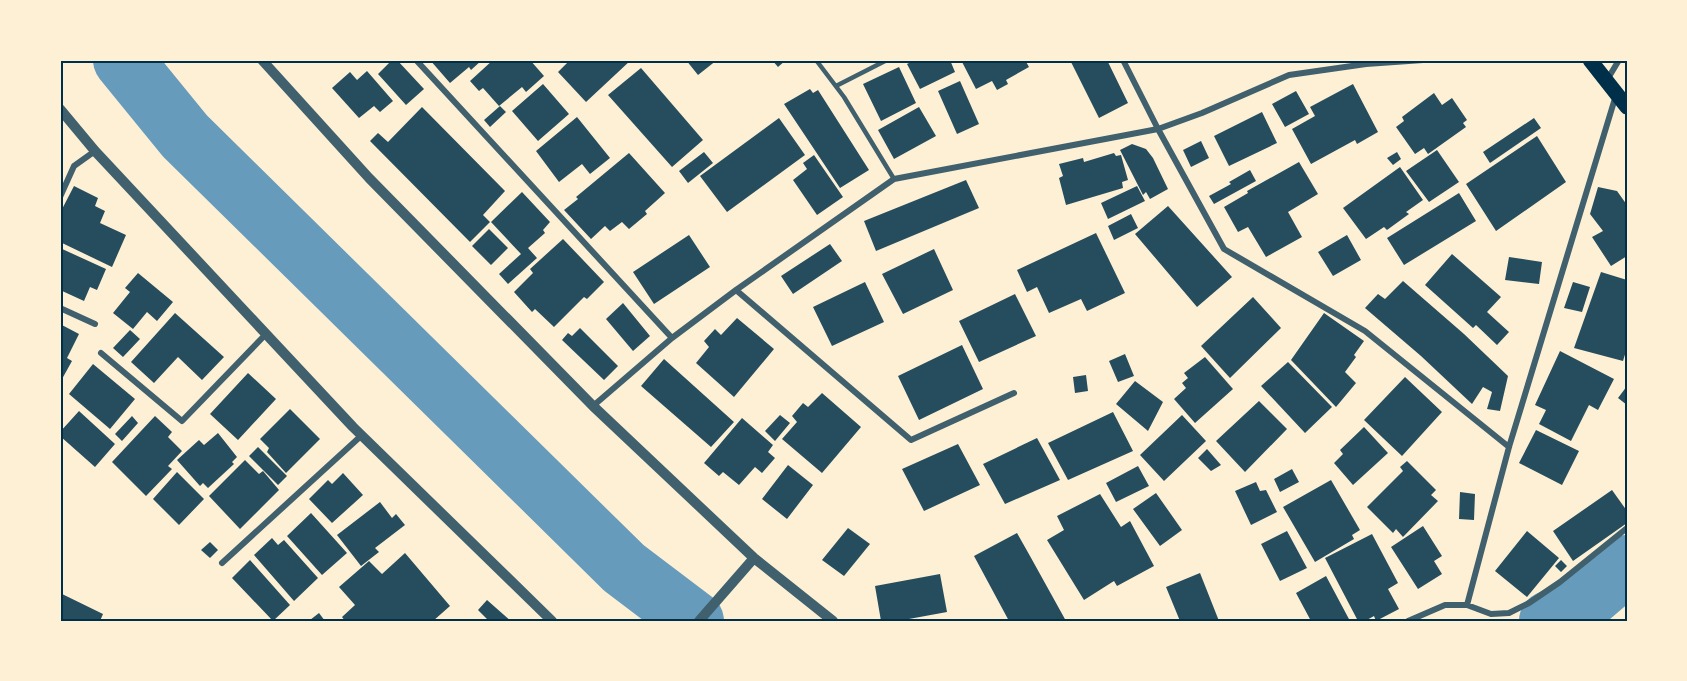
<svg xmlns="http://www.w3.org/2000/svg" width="1687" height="681" viewBox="0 0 1687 681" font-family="'Space Grotesk',sans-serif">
	<rect width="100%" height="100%" fill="#fdf0d5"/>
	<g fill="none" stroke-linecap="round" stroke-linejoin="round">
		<!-- river -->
		<path stroke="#669bbc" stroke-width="60" d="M123 60 185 136 624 568 694 621
			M1549 621 1578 607 1627 565"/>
	</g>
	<!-- building -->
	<path fill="#264d5e" d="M392 60H397L424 89 406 105 378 74Z
		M430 60H482L471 70 469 67 450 83Z
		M493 60H530L544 76 526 92 522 87 499 106 483 88 479 91 470 81Z
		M570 60H631L586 102 558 72Z
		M686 60H717L698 75Z
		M772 60H786L778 67Z
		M915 60H950L955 72 920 89 907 64Z
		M961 60H1025L1029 67 1006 80 1008 84 997 90 992 81 976 89Z
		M1070 60H1107L1128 103 1099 118Z
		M899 67 916 103 881 121 863 84Z
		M641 68 703 140 672 167 608 95Z
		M367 71 393 101 380 112 374 106 359 118 332 88 350 72 357 80Z
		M960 81 979 124 957 134 938 91Z
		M543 84 569 114 538 141 512 111Z
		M1353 84 1378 132 1357 144 1355 140 1311 164 1292 129 1315 116 1310 107Z
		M810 89 813 93 818 90 869 170 840 188 784 104Z
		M1296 91 1309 114 1285 127 1272 104Z
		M1434 93 1442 105 1452 98 1467 120 1463 123 1466 127 1428 154 1424 148 1415 154 1396 127 1404 121 1402 117Z
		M500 106 506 112 490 127 484 120Z
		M422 107 505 191 483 215 490 222 470 242 370 141 378 133 388 142Z
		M919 107 936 136 894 159 878 130Z
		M1262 112 1277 143 1229 166 1214 136Z
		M577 117 610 158 590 174 582 164 559 182 536 151Z
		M779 118 805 155 727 212 700 176Z
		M1534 118 1541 128 1490 163 1483 152Z
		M1537 136 1566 182 1496 231 1466 184Z
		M1201 141 1209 158 1191 167 1183 150Z
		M1132 144 1146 149 1153 158 1168 189 1150 199 1146 192 1143 195 1120 150Z
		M1437 150 1459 182 1429 202 1406 171Z
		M704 152 713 163 688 183 679 171Z
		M1397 152 1401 159 1393 165 1387 158Z
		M629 153 665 193 645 211 647 214 629 229 622 222 610 231 605 226 591 239 564 210 578 199 576 197Z
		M1114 153 1116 156 1121 155 1128 180 1122 182 1123 188 1066 205 1059 178 1063 176 1059 164 1083 158 1084 162Z
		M814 155 843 197 817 215 793 180 807 169 803 163Z
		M1299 162 1318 194 1288 212 1302 237 1266 257 1248 227 1238 232 1224 207 1248 193 1247 191Z
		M1400 167 1423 200 1406 212 1409 214 1387 230 1384 227 1366 239 1343 208Z
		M1250 170 1256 181 1214 204 1209 196 1231 184 1229 182Z
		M966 180 979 208 876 251 864 221Z
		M74 186 98 198 95 206 105 211 100 223 126 235 112 267 60 242V213Z
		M1137 186 1145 201 1108 219 1101 203Z
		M1598 187 1617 191 1627 205V256L1611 266 1592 237 1603 231 1590 214Z
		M522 192 550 222 543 230 545 233 528 248 537 258 508 284 499 274 521 254 491 222Z
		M1459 193 1476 221 1404 265 1387 238Z
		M1168 206 1232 277 1197 307 1135 234Z
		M1131 214 1138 228 1114 240 1108 226Z
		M489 229 508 248 491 265 472 246Z
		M1096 233 1125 293 1087 311 1081 299 1049 313 1037 287 1027 292 1017 270Z
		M689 235 710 267 654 304 633 272Z
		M1347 235 1361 260 1333 276 1318 252Z
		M563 239 604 282 587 299 584 297 554 327 535 309 532 312 514 292 533 273 530 269Z
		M830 244 842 261 793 294 781 276Z
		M60 248 106 269 97 290 90 287 84 301 60 290Z
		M934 249 953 290 903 314 882 274Z
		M1452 254 1501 297 1487 312 1509 332 1497 345 1476 325 1473 328 1425 285Z
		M1509 257 1542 262 1539 284 1505 280Z
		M1601 272 1627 280V348L1623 361 1574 348Z
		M138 273 173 302 157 321 147 312 133 329 113 313 130 292 125 288Z
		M1403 281 1464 334 1508 376 1500 411 1487 409 1492 392 1483 387 1472 404 1421 356 1365 308 1378 294 1385 299Z
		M865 282 884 322 832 346 813 307Z
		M1573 282 1590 287 1582 312 1564 308Z
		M1015 294 1036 336 979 362 959 321Z
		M1253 297 1281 328 1230 378 1201 346Z
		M623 303 650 336 633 351 606 319Z
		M175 313 224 357 202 380 178 357 154 383 131 362Z
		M1324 313 1364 341 1354 355 1356 357 1345 372 1356 383 1336 407 1291 360Z
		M737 318 774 349 734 397 696 363 709 347 704 341 715 329 721 335Z
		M60 324 79 334 67 358 72 361 62 379 60 378Z
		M580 328 618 366 604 380 562 340 568 333 572 336Z
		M130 330 140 339 123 357 113 348Z
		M962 345 983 389 919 420 898 376Z
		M1560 351 1614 379 1598 410 1589 405 1571 441 1539 424 1546 410 1535 405Z
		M1125 354 1134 376 1118 382 1109 361Z
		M1205 357 1233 389 1195 423 1174 399 1186 388 1182 383 1188 378 1184 373Z
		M664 359 734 422 711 447 641 386Z
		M1288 362 1332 407 1305 433 1261 386Z
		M93 364 135 399 110 429 69 394Z
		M248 373 276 399 238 440 210 414Z
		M1086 375 1088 391 1075 393 1073 377Z
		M1405 377 1442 412 1402 456 1364 420Z
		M1135 381 1163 402 1148 431 1116 404Z
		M1627 386V405L1618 398Z
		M822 393 861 427 822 473 782 439 797 422 792 416 803 403 808 407Z
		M1259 401 1287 429 1245 472 1216 441Z
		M290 409 320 439 286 473 267 452 269 448 260 439Z
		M79 411 115 444 95 467 60 436V432Z
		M1113 412 1133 451 1068 480 1048 443Z
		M780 415 790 423 775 441 765 431Z
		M1182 415 1206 441 1164 481 1140 455Z
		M132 416 138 423 122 441 115 434Z
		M155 416 172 432 168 437 182 451 168 466 172 469 146 496 112 462Z
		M742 418 773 445 768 452 775 458 762 473 755 467 739 485 723 472 719 476 704 463Z
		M1364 427 1388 453 1353 485 1334 463 1343 454 1340 450Z
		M1536 430 1579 451 1562 485 1519 463Z
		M218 433 237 457 232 462 234 464 208 488 203 483 200 486 177 460 199 440 204 445Z
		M1037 438 1060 480 1005 504 983 464Z
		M958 444 980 485 924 511 902 469Z
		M258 447 287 476 278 485 249 456Z
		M1207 449 1221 465 1211 471 1198 458Z
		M245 460 259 474 263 471 279 490 240 529 209 496Z
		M1407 461 1436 490 1431 495 1438 501 1403 537 1396 529 1393 533 1367 507 1403 471 1400 467Z
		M788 465 813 485 787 519 762 499Z
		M1138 466 1149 486 1116 502 1106 483Z
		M1292 469 1299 482 1280 492 1274 479Z
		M177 472 204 499 179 525 153 499Z
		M343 473 363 495 332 523 309 499 328 480 332 484Z
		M1331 480 1360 530 1352 535 1354 539 1315 562 1283 507Z
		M1256 482 1260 491 1266 490 1277 512 1251 525 1235 491Z
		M1612 490 1627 511V523L1573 561 1553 531Z
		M1460 492 1475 494 1474 520 1459 519Z
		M1156 493 1182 530 1160 546 1133 509Z
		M1100 494 1121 527 1130 521 1154 566 1117 586 1114 581 1084 600 1047 540 1064 530 1057 516Z
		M380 502 392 518 396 514 405 525 375 548 379 552 361 566 337 535Z
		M311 513 347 553 322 575 287 536Z
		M1423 526 1442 556 1434 561 1442 574 1418 589 1391 547Z
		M848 528 870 544 844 576 822 560Z
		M1287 531 1307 568 1280 581 1261 544Z
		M1527 531 1559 558 1527 597 1495 571Z
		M1017 533 1030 556 1066 621H1009L974 556Z
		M1372 534 1398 583 1388 589 1399 609 1376 621 1374 616 1365 621H1358L1325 558Z
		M272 538 278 545 284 540 318 578 294 601 254 555Z
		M210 542 218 550 210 558 201 550Z
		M405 553 450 606 433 621H345L342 617 355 605 339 587 369 561 382 574Z
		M250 560 290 605 273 621 232 578Z
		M1561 560 1567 566 1561 572 1555 566Z
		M1200 573 1219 621H1180L1166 587Z
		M940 574 947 612 898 621H881L875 586Z
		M1326 576 1350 621H1311L1296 593Z
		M60 593 103 614 100 621H60Z
		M487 600 511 621H489L478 610Z
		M319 613 325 621H311L310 620Z"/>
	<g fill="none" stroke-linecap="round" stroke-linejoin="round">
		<!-- service -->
		<path stroke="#3f606c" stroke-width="4.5" d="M816 60 844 97 894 179
			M836 86 887 60"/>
		<!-- minor -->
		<path stroke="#3f606c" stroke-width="6" d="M416 60 672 338
			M1123 60 1158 129 1224 249 1365 331 1509 447
			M1607 80 1619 60
			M60 197 74 166 95 151
			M736 290 911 440 1014 393
			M60 308 95 324
			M101 353 182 421 266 334
			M593 406 672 338 736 290 894 179 1158 129 1202 113 1289 75 1366 64 1423 60
			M222 563 362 435
			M1467 605 1509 447 1616 95
			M1408 621 1445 605H1467L1491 614 1509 613 1529 603 1560 582 1627 528"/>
		<!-- tertiary -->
		<path stroke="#3f606c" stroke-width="10" d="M262 60 369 178 593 406 754 558 833 621
			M60 109 95 151 353 427 552 621
			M699 621 754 558"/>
		<!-- primary -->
		<path stroke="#003049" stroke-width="15" d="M1590 60 1627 107"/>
	</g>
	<!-- border -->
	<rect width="1687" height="681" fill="none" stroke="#fdf0d5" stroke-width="123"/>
	<rect x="62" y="62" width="1564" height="558" fill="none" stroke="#003049" stroke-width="2"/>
</svg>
